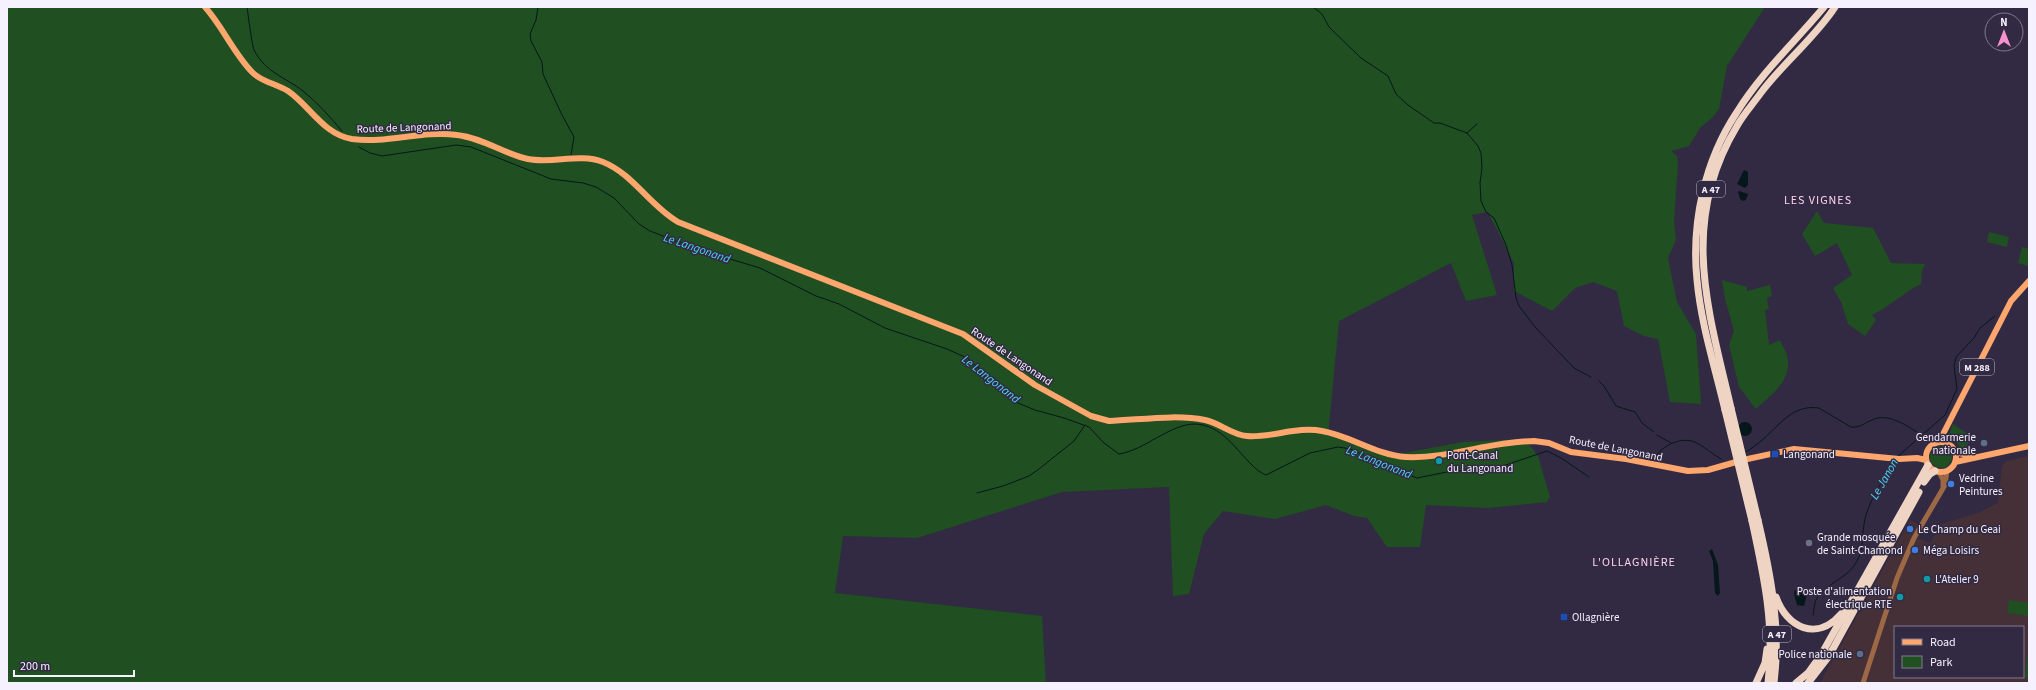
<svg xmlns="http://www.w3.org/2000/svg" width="2036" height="690" viewBox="0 0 2036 690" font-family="'Source Sans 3',sans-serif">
	<rect width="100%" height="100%" fill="#322a43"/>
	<!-- industrial -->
	<path fill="#443036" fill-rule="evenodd" d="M2029 456V683H1820L1910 520 1924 527 1918 538 1930 543 1941 524 1980 512 1998 503 2002 466 2007 461ZM1895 627H2023V677H1895Z"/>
	<!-- green -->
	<path fill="#204f21" d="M7 7H1765L1727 66 1719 109 1713 117 1700 128 1689 146 1671 151 1677 156 1678 164 1674 221 1676 240 1668 258 1677 302 1696 334 1701 404 1670 402 1658 339 1644 336 1624 326 1617 291 1593 282 1575 288 1552 311 1514 291V263L1488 212 1472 215 1497 295 1466 301 1451 263 1339 321 1328 436H1338L1393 455 1463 442 1525 439 1538 456 1550 497 1547 502 1488 508 1426 505 1420 547H1387L1367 518 1354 516 1326 505 1275 519 1223 511 1204 534 1189 594 1173 596 1169 487 1062 492 917 538 843 536 835 593 1042 616 1046 683H7Z
		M1817 211 1824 223 1873 228 1891 263 1925 264 1922 271 1921 284C1902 293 1891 306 1872 315L1876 320 1865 336 1848 324 1841 302 1833 288 1852 275 1837 243 1815 256 1802 234Z
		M1989 232 2009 237 2007 247 1987 242Z
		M2022 247 2029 249 2028 266 2018 263Z
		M1722 280 1747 287V291L1770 285 1772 296 1767 298 1769 309 1765 310 1769 345 1780 340C1783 347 1788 354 1788 361 1790 382 1770 396 1756 409L1739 387 1729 345 1734 331 1725 299Z
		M1953 424 1972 437 1965 448 1961 449 1955 441 1948 437Z
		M1930 457a11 11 0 1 1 22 0a11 11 0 1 1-22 0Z
		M2009 600 2029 603V616L2007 613Z
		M2029 645V673L2028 677H2025Z"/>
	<!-- water -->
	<path fill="#06171b" d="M1744 170 1748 172V185L1745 188 1737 184Z
		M1739 191 1748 194 1746 200 1743 201 1740 199 1738 192Z
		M1738 429a7 7 0 1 1 14 0a7 7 0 1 1-14 0Z
		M1712 549 1718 565 1720 593 1718 596 1715 593 1713 561 1709 551Z
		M1795 590 1807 594 1804 606 1797 605 1794 593Z"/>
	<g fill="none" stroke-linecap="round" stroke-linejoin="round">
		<!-- stream -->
		<path stroke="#06171b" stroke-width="1" d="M247 7C248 14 252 45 254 50 266 73 285 77 303 91 318 103 330 117 342 131
			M538 7 536 20 530 34 531 41 542 62 543 74 562 115 574 137 571 155
			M1313 7 1322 14 1329 27 1361 58 1388 76 1396 94 1408 105 1434 123H1440L1467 133 1478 146 1481 153 1482 168 1480 183 1481 201 1486 212 1494 218 1506 245 1512 265 1516 298 1519 306 1535 327 1574 368 1591 377
			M1467 133 1477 124
			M359 147 370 153 382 156 456 145 471 147 551 179 583 183 596 187 614 198 639 224 650 231 697 249 760 268 816 296 839 304 885 328 947 349 967 358 992 379 1008 396 1018 403 1035 410 1064 418 1089 427 1104 443 1119 454C1145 450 1170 424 1195 424 1222 425 1236 450 1253 466 1257 470 1261 473 1266 475L1310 453 1338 447 1351 449 1386 466 1417 478 1447 472 1500 467 1547 451 1561 458 1589 477
			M1599 381 1604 386 1616 406 1635 412 1643 424 1654 432
			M1657 435 1671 443
			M1746 452C1751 449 1756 445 1761 441 1779 426 1792 404 1819 408L1851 427C1860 428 1864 423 1872 420 1888 412 1908 426 1921 435
			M1897 457 1945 415 1957 389 1954 366 1956 357 1974 338 1980 328 1995 316
			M1652 461C1660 447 1679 436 1695 442 1704 446 1712 454 1721 459
			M977 493 1003 486 1029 476 1039 469 1074 441 1085 425
			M1813 615C1814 610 1814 604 1816 600 1822 585 1847 579 1856 563 1865 548 1861 531 1866 515 1872 495 1884 480 1894 461"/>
		<!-- minor -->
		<path stroke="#9d6846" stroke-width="5" d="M1939 472 1943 480V488
			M1863 683 1897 578 1914 538 1945 485 1947 471"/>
		<!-- major -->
		<path stroke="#fda66d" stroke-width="6" d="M205 7C223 27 234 54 253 73 262 82 277 84 288 91 310 106 323 134 352 139 387 144 422 130 457 135 483 138 504 154 528 159 553 164 579 153 603 162 633 174 650 206 678 222L963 334 1035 385 1091 416 1109 421C1139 420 1176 414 1205 420 1220 423 1232 435 1247 436 1272 438 1297 426 1322 431 1351 436 1376 455 1406 457 1449 459 1491 441 1534 441L1549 443 1571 452 1626 459 1688 471 1708 470 1743 460 1794 449 1899 459 1917 458 1926 460
			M1939 442 2011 301 2029 281
			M1926 457a15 15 0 1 1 30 0a15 15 0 1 1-30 0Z
			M1955 452 1976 457
			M1955 462 2029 446"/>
		<!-- highway -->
		<path stroke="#efd4c4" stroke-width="7" d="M1731 408C1708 309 1679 222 1737 126 1743 115 1752 105 1760 94 1782 64 1814 39 1835 7
			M1725 410C1715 367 1701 324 1697 280 1691 222 1705 160 1737 112 1761 73 1795 42 1824 7
			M1924 482 1930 474 1935 471
			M1758 520C1771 575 1781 627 1774 683
			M1752 521C1764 576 1775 627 1768 683
			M1776 597C1787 628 1817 642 1841 614
			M1756 683 1765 663 1767 649
			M1796 683 1808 673 1821 655 1928 465
			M1808 683 1829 656 1919 492"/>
		<!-- highway-bridge -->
		<path stroke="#efd4c4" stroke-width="7" d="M1731 408 1758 520
			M1725 410 1752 521"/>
	</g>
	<!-- markers -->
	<g fill="#5c6f8a" stroke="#322a43" stroke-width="1.5">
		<circle cx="1984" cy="443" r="4"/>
		<circle cx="1860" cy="654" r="4"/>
	</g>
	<g fill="#1a4fb4" stroke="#322a43" stroke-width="1.5">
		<rect x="1771" y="450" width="8" height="8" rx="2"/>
		<rect x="1560" y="613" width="8" height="8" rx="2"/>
	</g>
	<g fill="#0f9aa8" stroke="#322a43" stroke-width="1.5">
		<circle cx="1439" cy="461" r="4"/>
		<circle cx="1927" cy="579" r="4"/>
		<circle cx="1900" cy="597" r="4"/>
	</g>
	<g fill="#3f7fe0" stroke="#322a43" stroke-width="1.5">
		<circle cx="1951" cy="484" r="4"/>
		<circle cx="1910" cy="529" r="4"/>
		<circle cx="1915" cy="550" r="4"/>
	</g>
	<circle fill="#6b7280" stroke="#322a43" stroke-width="1.5" cx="1809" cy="543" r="4"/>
	<g text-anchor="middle" stroke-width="3" stroke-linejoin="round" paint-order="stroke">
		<!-- shield labels -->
		<g fill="#322a43" stroke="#bab5c6" stroke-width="1">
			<rect x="1697" y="181" width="28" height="16" rx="3"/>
			<rect x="1960" y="359" width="34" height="16" rx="3"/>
			<rect x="1763" y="626" width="28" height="16" rx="3"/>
		</g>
		<g font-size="10" font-weight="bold" fill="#f5f1fe">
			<text x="1711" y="193">A 47</text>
			<text x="1977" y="371">M 288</text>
			<text x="1777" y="638">A 47</text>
		</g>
		<!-- street labels -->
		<g font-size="11" fill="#f5f1fe" stroke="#322a43">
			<text transform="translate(404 127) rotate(-2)" y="4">Route de Langonand</text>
			<text transform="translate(1012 356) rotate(34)" y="4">Route de Langonand</text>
			<text transform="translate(1616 448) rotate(11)" y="4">Route de Langonand</text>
		</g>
		<!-- poi labels -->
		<g font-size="11" fill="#f5f1fe" stroke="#322a43" text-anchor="start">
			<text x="1976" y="441" text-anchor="end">Gendarmerie<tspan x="1976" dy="13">nationale</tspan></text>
			<text x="1783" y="458">Langonand</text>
			<text x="1447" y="459">Pont-Canal<tspan x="1447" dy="13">du Langonand</tspan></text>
			<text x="1959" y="482">Vedrine<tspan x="1959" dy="13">Peintures</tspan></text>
			<text x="1918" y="533">Le Champ du Geai</text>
			<text x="1817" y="541">Grande mosquée<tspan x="1817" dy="13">de Saint-Chamond</tspan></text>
			<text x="1923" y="554">Méga Loisirs</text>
			<text x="1935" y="583">L'Atelier 9</text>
			<text x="1892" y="595" text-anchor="end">Poste d'alimentation<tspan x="1892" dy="13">électrique RTE</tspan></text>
			<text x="1572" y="621">Ollagnière</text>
			<text x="1852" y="658" text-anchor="end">Police nationale</text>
		</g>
		<!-- neighbourhood labels -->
		<g font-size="12" letter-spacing="1" fill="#fdd0ea" stroke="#322a43">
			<text x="1818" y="204">LES VIGNES</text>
			<text x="1634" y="566">L'OLLAGNIÈRE</text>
		</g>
		<!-- water labels -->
		<g font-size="12" font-style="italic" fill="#4cd6f8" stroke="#322a43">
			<text transform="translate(697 248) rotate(19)" y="4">Le Langonand</text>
			<text transform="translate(991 379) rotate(38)" y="4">Le Langonand</text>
			<text transform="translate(1379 462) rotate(22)" y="4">Le Langonand</text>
			<text transform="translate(1884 479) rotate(-60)" y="4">Le Janon</text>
		</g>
	</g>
	<!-- border -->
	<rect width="2036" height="690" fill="none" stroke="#f5f1fe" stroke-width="16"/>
	<!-- legend -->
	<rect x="1894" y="626" width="130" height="52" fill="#322a43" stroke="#807a8e"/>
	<rect x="1902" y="639" width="20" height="6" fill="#fda66d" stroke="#807a8e"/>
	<text x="1930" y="646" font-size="12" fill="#f5f1fe">Road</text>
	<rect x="1902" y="656" width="20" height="12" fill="#204f21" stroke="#807a8e"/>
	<text x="1930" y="666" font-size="12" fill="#f5f1fe">Park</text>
	<!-- north arrow -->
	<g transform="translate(2004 32)"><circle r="19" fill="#322a43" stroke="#807a8e"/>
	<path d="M0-3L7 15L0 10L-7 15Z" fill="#f690cf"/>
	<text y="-6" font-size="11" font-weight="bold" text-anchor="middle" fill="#f5f1fe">N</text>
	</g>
	<!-- scale -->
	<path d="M14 670v6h120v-6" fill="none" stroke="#f5f1fe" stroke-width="2"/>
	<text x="20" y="670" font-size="12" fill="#f5f1fe" stroke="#322a43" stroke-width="3" paint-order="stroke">200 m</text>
</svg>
